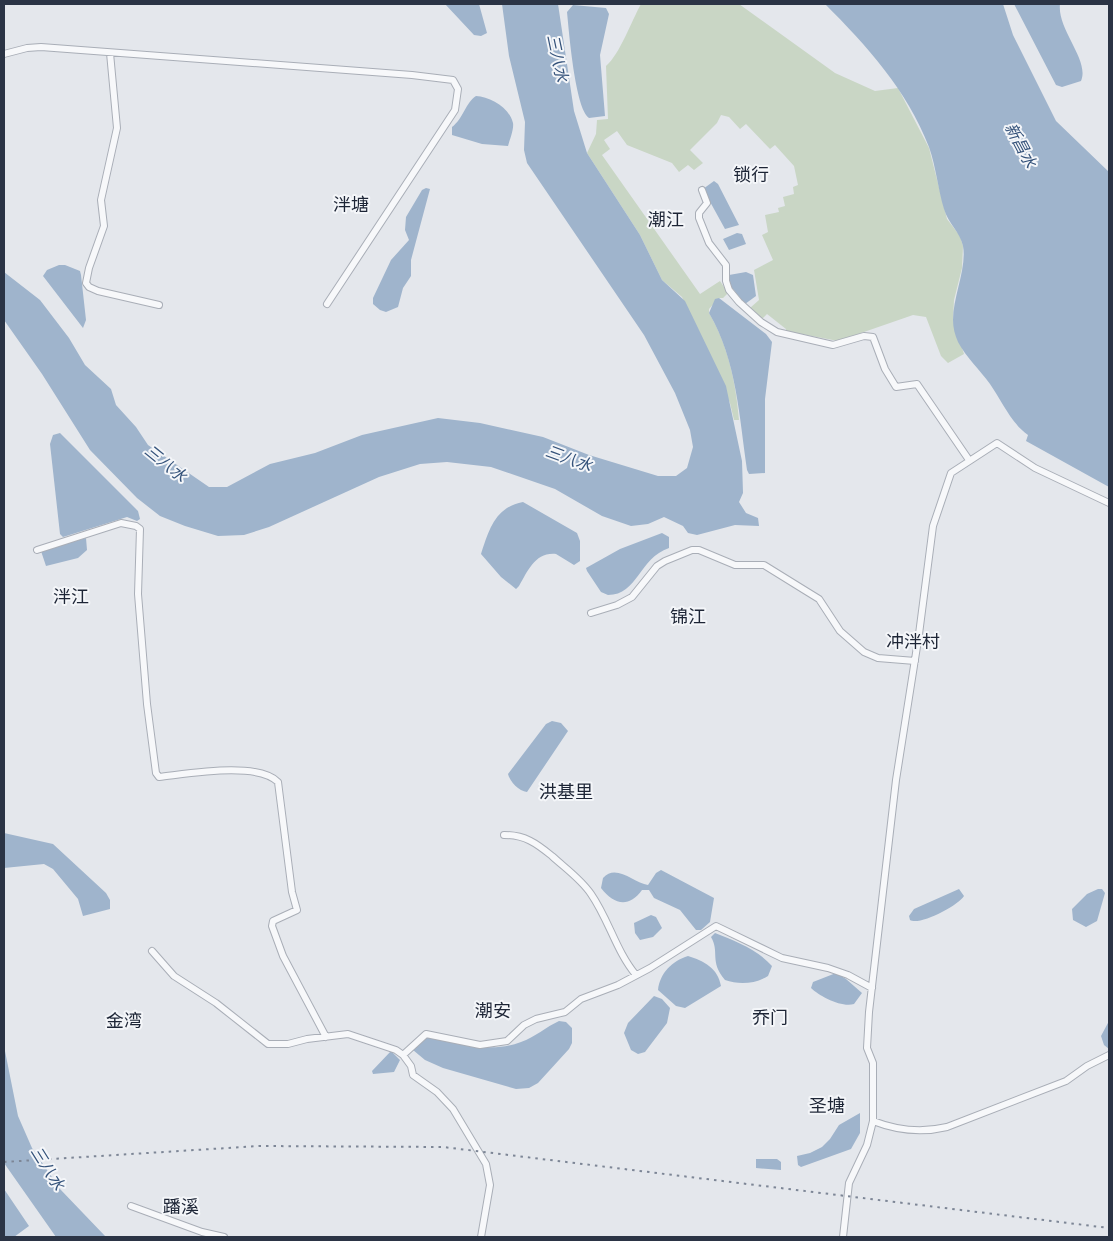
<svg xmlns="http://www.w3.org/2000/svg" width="1113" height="1241" viewBox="0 0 1113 1241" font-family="'DM Sans','Noto Sans SC',sans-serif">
	<rect width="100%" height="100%" fill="#e4e7ec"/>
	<!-- green -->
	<path fill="#c9d6c5" d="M641 4H739L835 73 875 91 898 88 929 148 947 219 960 236 963 246 962 268 954 300 953 320 964 354 948 363 941 356 926 317 913 315 838 341 786 331V329L767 314 762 319 750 308 759 300 754 270 773 260 762 235 768 232 765 215 779 212 778 208 785 206 783 197 794 194 793 187 798 185 794 166 775 145 770 149 746 124 740 129 729 117 721 115 717 123 690 150 703 163 694 170 688 165 679 172 672 163 627 145 617 131 604 140 610 149 602 155 700 294 720 281 728 293 723 298H719L709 309V313C728 345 736 383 739 420H734L730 403 682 297 662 280 640 235 587 153 596 134 597 120 608 119 606 66C620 54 631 22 641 4Z"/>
	<!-- water -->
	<path fill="#9fb4cc" d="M445 4H479L487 33 481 36 474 35Z
		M502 4H558L574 111 587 153 640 235 662 280 685 301 726 386 742 461 743 493 739 502 746 513 758 518 759 526 735 525 697 535 688 533 683 526 664 517 648 524 631 526 602 516 555 489 491 467 447 462 420 464 379 477 269 527 244 535 218 536 185 526 160 516 137 498 90 450 42 374 4 320V272L40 300 69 338 85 365 111 389 116 405 136 427 148 445 209 487H227L270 464 315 453 362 435 438 418 480 423 543 437 589 455 658 476H676L687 468 693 447 690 430 675 393 644 335 527 163 524 150 525 122 509 56Z
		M825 4H1003L1013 35 1056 121 1109 172V487L1026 441 1028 435C1011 423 1002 401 990 384 980 370 966 357 958 342 955 335 953 328 953 320 953 296 967 268 963 246 960 232 948 223 944 209 938 189 936 167 929 147 907 90 867 46 825 4Z
		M1014 4H1060C1057 30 1090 60 1081 81L1062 87 1056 85Z
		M573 5 606 8 609 14 600 55 605 116 589 118C575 108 569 31 567 12Z
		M476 96C490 97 509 107 513 123 514 129 510 139 508 146L482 144 452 135V127C463 119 466 102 476 96Z
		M714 181 718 184 739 225 725 229 703 189Z
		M426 188 430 189 411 260V276L403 288 398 307 386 312 380 310 373 304V298L391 260 409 240 405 230 406 217 422 190Z
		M737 233 742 234 746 244 729 250 723 239Z
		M59 265H65L80 271 81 275 86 320 83 328 43 276 47 270Z
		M746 272 753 275 756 296 745 304 729 284V275Z
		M719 298 766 334 772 342 765 399V473L749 474 747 470C739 417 737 361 709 313L715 299Z
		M60 433 138 511 140 519 137 521 127 517 63 537 60 534 50 444 53 435Z
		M523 502 577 533 580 541V561L574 565 556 554C535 552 528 571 519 586L516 589 501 577 481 554C489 530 495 507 523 502Z
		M662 533 669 537V548C639 558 638 595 608 595L601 592 587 571 586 568 620 549Z
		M86 538 87 550 78 558 46 566 41 551Z
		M552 721 561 723 568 731 527 792C519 791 510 782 508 774L546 724Z
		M4 833 53 844 106 893 110 900V909L83 916 78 899 53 869 44 864 4 868Z
		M661 870 714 898 710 922 701 930H696L680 910 654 898 649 890H642C629 908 614 905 601 888L603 878C616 863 634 883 648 885L656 873Z
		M959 889 964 896C958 906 919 926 910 920L909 916 914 909Z
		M1098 889H1102L1105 893 1097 921 1086 927 1073 920 1072 909 1087 894Z
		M651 915 656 917 662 928 653 937 640 940 635 933 634 923Z
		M715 933C735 941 757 949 772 966L768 976C755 984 739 985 725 980 709 961 720 952 711 937Z
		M688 956C704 961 718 968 721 986L685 1008 676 1006 658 990C660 973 672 961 688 956Z
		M836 973 846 979 862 993 854 1004C842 1008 819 996 811 988L813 982Z
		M654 996 662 999 670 1008 667 1023 645 1052 638 1054 631 1050 624 1033 628 1023Z
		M559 1021 566 1022 572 1028V1043L569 1049 538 1083 529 1088 516 1089 443 1068 425 1060 413 1050 423 1040 429 1037C460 1043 490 1054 521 1042 535 1037 546 1027 559 1021Z
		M1109 1021V1049L1104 1045 1101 1036Z
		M4 1046 18 1116 32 1148 60 1189 106 1237H56L4 1163Z
		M391 1051 400 1060 394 1072 373 1074 372 1071Z
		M860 1113V1133L851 1149 801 1167 798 1165 797 1156 810 1153 822 1147 830 1139 839 1125Z
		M756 1159H777L781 1162V1170L756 1168Z
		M4 1189 29 1226 14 1237H4Z"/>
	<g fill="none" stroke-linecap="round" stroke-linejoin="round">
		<!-- street casing -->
		<g stroke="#a9aeb7" stroke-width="8">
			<path id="street" d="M110 53 117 128 101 200 104 226 89 268 86 283 89 287 98 291 159 305
				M4 54 27 48 41 47 412 75 453 80 458 89 455 110 327 304
				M702 190 707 203 699 213V218L709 243 726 265V281L729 290 739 302 761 322 777 332 833 345 864 336 873 337 885 369 896 387 917 384 969 460
				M37 550 121 523 136 526 140 529 138 594 147 704 156 773 159 777C187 774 257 761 278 782L292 892 297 910 273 921 272 926 283 956 326 1037
				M591 613 617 605 632 597 657 566 665 561 692 550H699L735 565H764L806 591 819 599 840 631 864 652 878 658 915 661
				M504 835C525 835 536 843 552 856 565 868 581 879 591 894 609 920 616 951 636 975
				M152 951 174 976 216 1003 268 1044H288L307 1039 348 1034 396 1050 403 1055 411 1066 413 1075 437 1092 453 1109 486 1164 490 1185 481 1237
				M403 1055 426 1034 480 1045 507 1041 524 1025 536 1019 565 1012 581 999 618 985 650 968 716 926 782 958 828 968 848 975 872 988
				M873 1121C896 1130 922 1133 947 1127L1066 1081 1087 1066 1109 1055
				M131 1206 202 1232 224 1237
				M843 1237 849 1183 867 1145 873 1121V1063L867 1048 869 1012 896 780 919 634 933 526 951 473 997 443 1035 468 1109 503"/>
		</g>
		<!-- street -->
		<use href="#street" stroke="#f7f8fa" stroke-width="6"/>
		<!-- rail -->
		<path stroke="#7d8696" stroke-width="2" stroke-dasharray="2.5 5" stroke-linecap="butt" d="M4 1162 259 1146 443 1147 1109 1228"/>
	</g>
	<g text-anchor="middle" stroke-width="4" stroke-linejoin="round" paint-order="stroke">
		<!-- water labels -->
		<g font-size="16" font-style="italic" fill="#34527a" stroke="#f4f6f9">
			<text transform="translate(558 58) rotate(78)" y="6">三八水</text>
			<text transform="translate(1021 145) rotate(62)" y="6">新昌水</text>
			<text transform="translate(569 458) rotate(20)" y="6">三八水</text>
			<text transform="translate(166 463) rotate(39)" y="6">三八水</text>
			<text transform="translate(48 1168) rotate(58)" y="6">三八水</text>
		</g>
		<!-- quarter labels -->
		<g font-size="18" fill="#1d2536" stroke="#f4f6f9">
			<text x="751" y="181">锁行</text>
			<text x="351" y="211">泮塘</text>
			<text x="666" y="226">潮江</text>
			<text x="71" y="603">泮江</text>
			<text x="688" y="623">锦江</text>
			<text x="913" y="648">冲泮村</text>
			<text x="566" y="798">洪基里</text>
			<text x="493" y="1017">潮安</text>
			<text x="770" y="1024">乔门</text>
			<text x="124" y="1027">金湾</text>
			<text x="827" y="1112">圣塘</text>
			<text x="181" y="1213">蹯溪</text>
		</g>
	</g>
	<!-- border -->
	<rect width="1113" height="1241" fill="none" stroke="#2b3445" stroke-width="10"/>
</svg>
